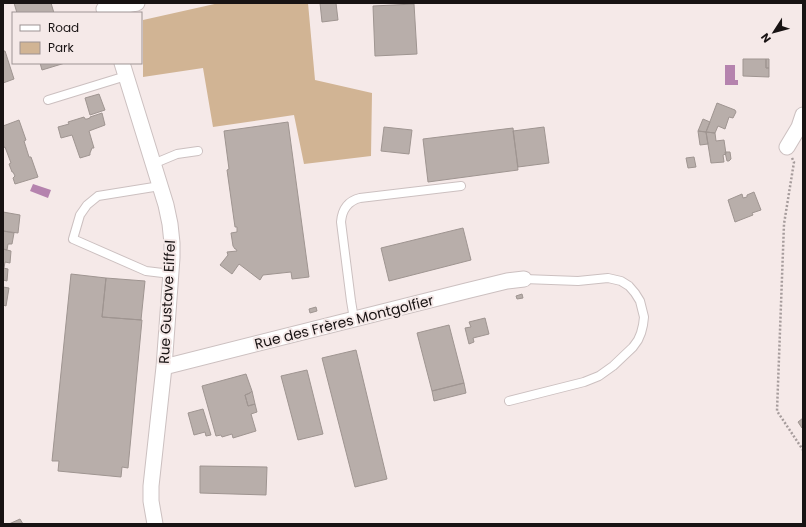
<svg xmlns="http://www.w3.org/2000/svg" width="806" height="527" viewBox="0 0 806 527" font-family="Poppins,sans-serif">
	<rect width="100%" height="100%" fill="#f5e9e8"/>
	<!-- green -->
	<path fill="#d1b494" d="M219 3H308L315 80 372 93 371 156 304 164 294 115 213 127 203 68 143 77V20Z"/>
	<!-- water -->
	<path fill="#b583ae" d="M725 65H735V80H738V85H725Z
		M33 184 51 190 48 198 30 191Z"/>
	<!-- building -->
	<path fill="#b8aeaa" stroke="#9f9591" d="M14 3H51L54 13H17Z
		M320 3H336L338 20 322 22Z
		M414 4 417 54 375 56 373 6Z
		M3 51H5L14 79 3 83Z
		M743 59H766V68H769V77L743 76Z
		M766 59H769V68H766Z
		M40 63H65L42 70Z
		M99 94 105 110 90 115 85 98Z
		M717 103 735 110 736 112 733 118 729 117 725 129 718 126 715 133 706 132Z
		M102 113 105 125 89 131 94 148H92L90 153V155L80 158 72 135 61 138 58 127 69 124 68 122 84 117 85 119H87L90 118V117Z
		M703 119 710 122 706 132 698 131Z
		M19 120 26 140 24 141 29 157H31L38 177 15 184 13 178 15 176 13 172H12L9 164 11 163 5 147 3 148V126Z
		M288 122 309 277 292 279 291 272 263 275 260 280 239 264 232 274 220 265 228 255 227 252 237 251 236 249H235L233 246 231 233 237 232V227H235L227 170 229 169 224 131Z
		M384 127 412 130 409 154 381 151Z
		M544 127 549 163 518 167 513 131Z
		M513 128 518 170 428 182 423 139Z
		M698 131 706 132 708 144 700 145Z
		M706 132 715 133 716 141 724 140 726 154 723 155 724 162 711 163Z
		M725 152H730L731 159 729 161H727Z
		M694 157 696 167 688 168 686 158Z
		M754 192 761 210 752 213 753 215 735 222 728 200 742 194 743 198 747 197V195Z
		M3 212 20 215 18 233 3 231Z
		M463 228 471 260 389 281 381 248Z
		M3 231 14 233 12 244H8L7 250 3 249Z
		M3 249 11 251 10 263 5 262 4 268H3Z
		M3 268 8 269 7 281 3 280Z
		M71 274 106 278 102 317 142 320 128 468 122 467 121 477 58 471 59 461H52Z
		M106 278 145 281 141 320 102 317Z
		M3 287 9 288 6 306 3 305Z
		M522 294 523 298 517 299 516 296Z
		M316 307 317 311 310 313 309 309Z
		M485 318 489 334 473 338 474 342 469 344 465 328 471 327 469 322Z
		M449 325 464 383 432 391 417 333Z
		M356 350 387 479 355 487 322 358Z
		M307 370 323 434 298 440 281 376Z
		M246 374 252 391 250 393 245 395 248 406 255 404 257 412 251 414 256 431 233 438 232 434 222 437 221 435 216 436 202 386Z
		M464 383 466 393 434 401 432 391Z
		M252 391 255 404 248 406 245 395 250 393Z
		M203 409 211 435 206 436 205 432 194 435 188 413Z
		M803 418V428H802L798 422Z
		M200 466 267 467 266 495 200 493Z
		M20 519 23 524H9Z"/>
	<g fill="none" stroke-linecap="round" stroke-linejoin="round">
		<!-- lane casing -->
		<g stroke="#ccc0c0" stroke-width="10">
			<path id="lane" d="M48 100 126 76
				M153 164 177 154 198 151
				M160 186 98 196 87 205 80 215 73 239 146 271 171 274
				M354 319 351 301 341 222C342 209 348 201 360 198L461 186
				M509 401 584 382 599 376 613 366 633 347 638 340 641 333 643 325 644 317 640 301 635 293 629 286 621 281 608 278 578 281 524 279"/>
		</g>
		<!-- street casing -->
		<g stroke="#ccc0c0" stroke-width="17">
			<path id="street" d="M104 9 137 3
				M122 63 166 205 170 224 172 243V258L164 367 151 486V501L155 524
				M787 147 799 127 803 115
				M164 367 466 291 507 281 524 279"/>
		</g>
		<!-- path -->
		<path stroke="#a69c9c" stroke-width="2.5" stroke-dasharray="2 2" stroke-linecap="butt" d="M792 158 794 162 784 224 777 411 803 450"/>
		<!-- lane -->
		<use href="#lane" stroke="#fff" stroke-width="8"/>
		<!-- street -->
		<use href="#street" stroke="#fff" stroke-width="15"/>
	</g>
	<g text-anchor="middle" stroke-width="4" stroke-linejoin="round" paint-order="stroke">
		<!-- street labels -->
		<g font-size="14" fill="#181313" stroke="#f5e9e8">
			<text transform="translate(167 302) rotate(-87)" y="5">Rue Gustave Eiffel</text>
			<text transform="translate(344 322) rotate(-14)" y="5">Rue des Frères Montgolfier</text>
		</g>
	</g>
	<!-- border -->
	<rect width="806" height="527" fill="none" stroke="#181313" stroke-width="8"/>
	<!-- legend -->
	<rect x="12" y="12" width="130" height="52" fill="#f5e9e8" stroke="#9d9393"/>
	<rect x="20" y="25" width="20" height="6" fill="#ffffff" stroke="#9d9393"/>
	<text x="48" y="32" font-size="12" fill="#181313">Road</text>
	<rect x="20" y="42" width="20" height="12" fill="#d1b494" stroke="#9d9393"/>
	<text x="48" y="52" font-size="12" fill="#181313">Park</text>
	<!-- north arrow -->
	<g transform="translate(774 32) rotate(234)" stroke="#f5e9e8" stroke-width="3" paint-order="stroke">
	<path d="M0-3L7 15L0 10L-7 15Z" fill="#181313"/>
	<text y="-6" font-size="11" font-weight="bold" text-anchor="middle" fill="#181313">N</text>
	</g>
</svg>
